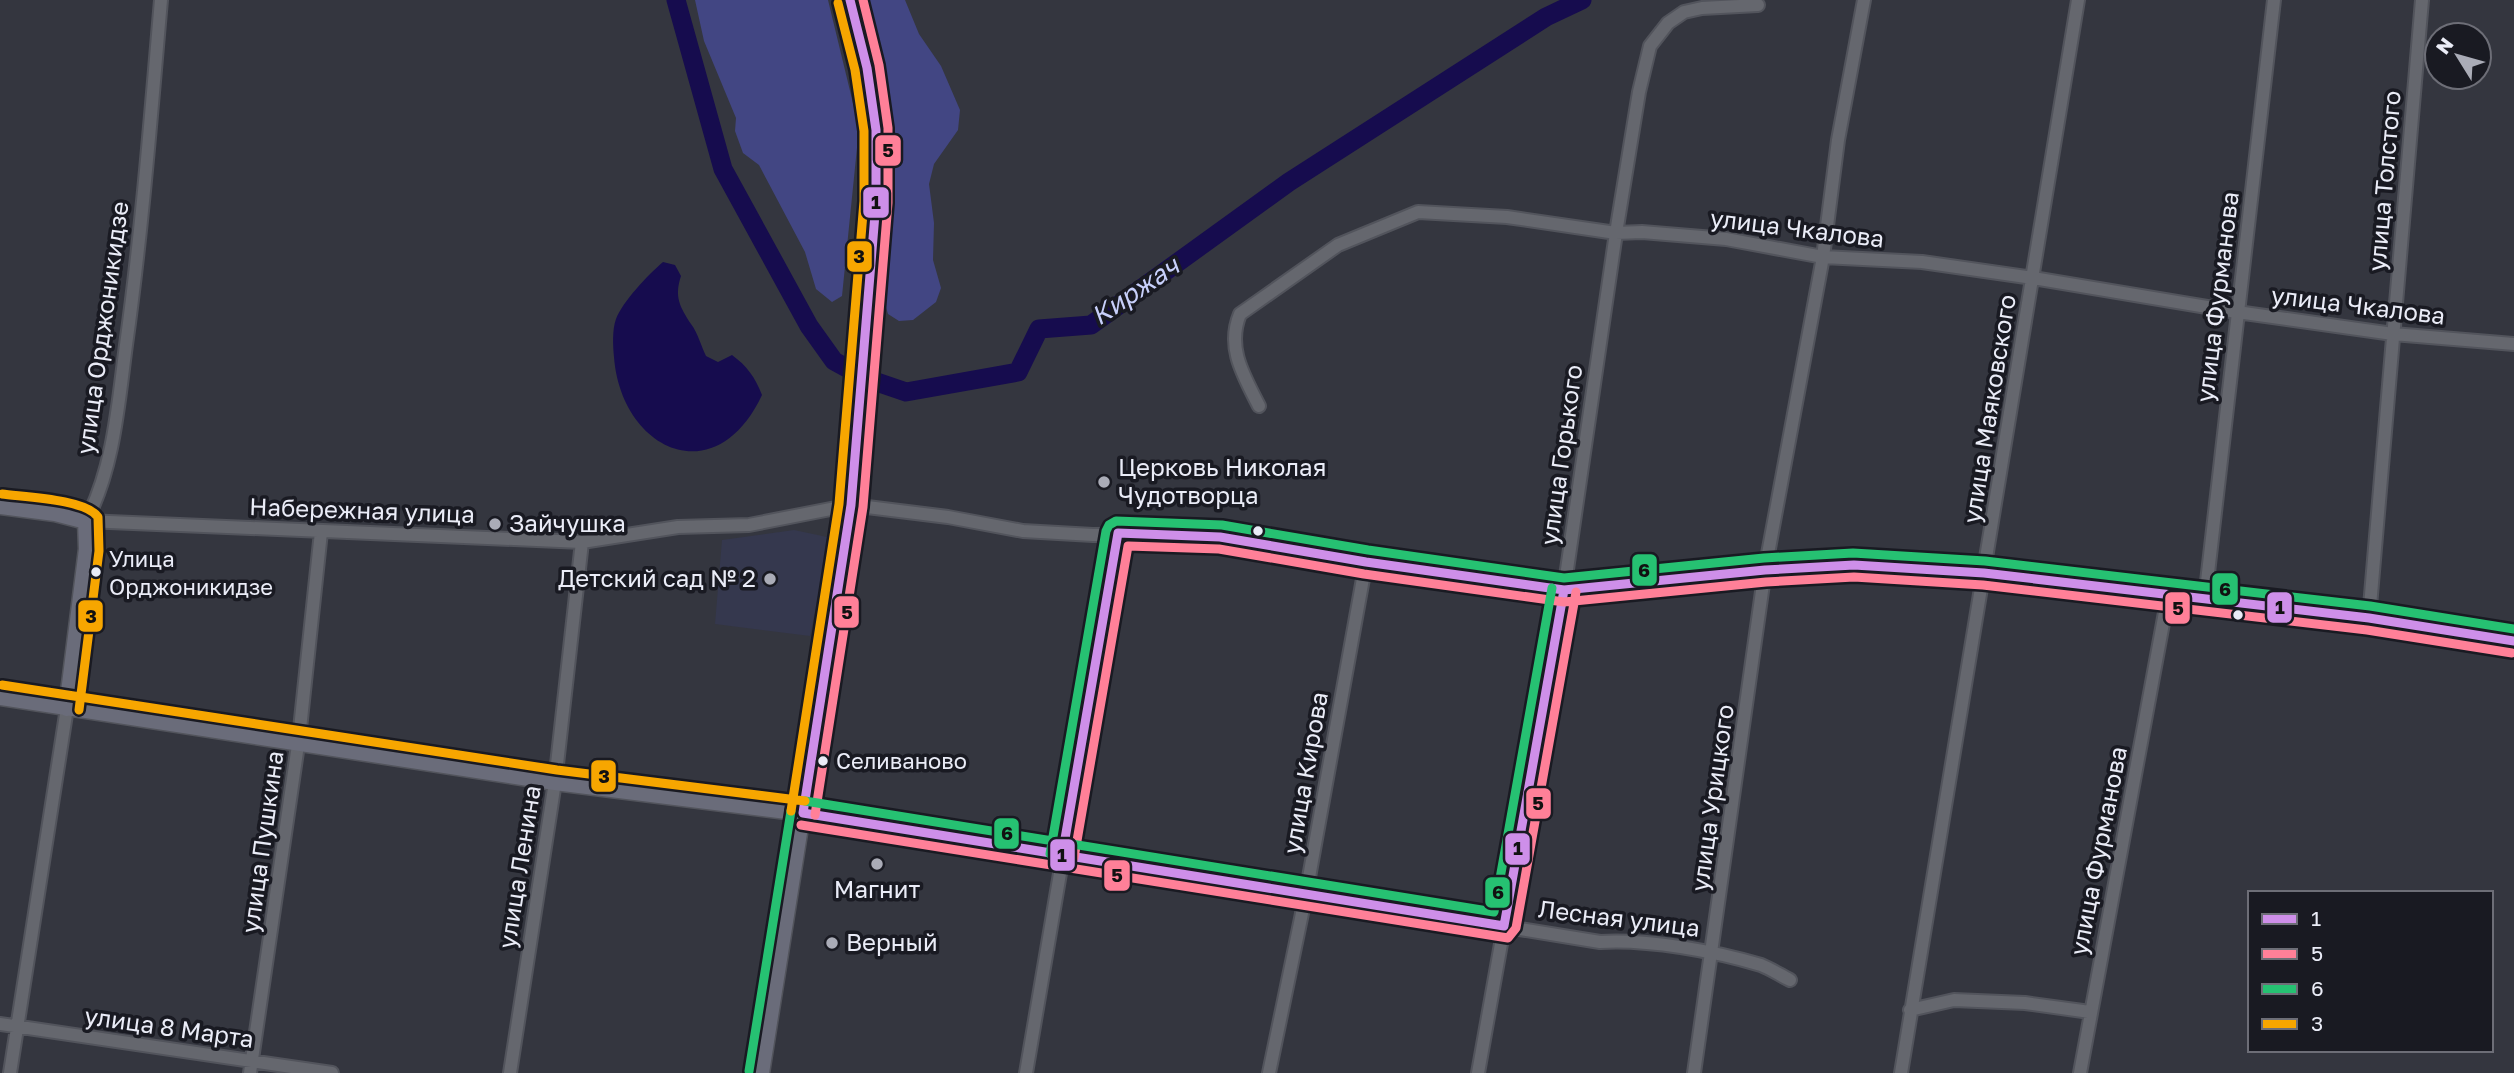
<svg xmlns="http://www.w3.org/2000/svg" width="2514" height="1073" viewBox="0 0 2514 1073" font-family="'Golos Text',sans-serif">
	<rect width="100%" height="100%" fill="#34363f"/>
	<!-- built -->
	<path fill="#35384e" d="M794 530 832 538 827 561H825L810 636 715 624 722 540Z"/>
	<!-- green -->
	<path fill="#424683" d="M695 0H828L859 128 842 296 832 302 816 289 805 252 759 165 743 153 735 131 736 118 704 41Z
		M864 0H905L919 34 941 66 960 110 958 130 934 164 929 184 934 223 933 260 941 288 936 302 913 320 899 321 888 314 884 301C889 245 895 188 892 131 889 89 874 41 864 0Z"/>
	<!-- water -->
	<path fill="#160c4e" d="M663 262 675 265 681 276C674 297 680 307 691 324 698 333 701 346 706 356L718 362 732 355C747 366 755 377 762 395 715 495 621 449 614 357 613 346 612 330 616 319 623 301 648 275 663 262Z"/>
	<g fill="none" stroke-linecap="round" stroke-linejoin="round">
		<!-- river -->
		<path stroke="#160c4e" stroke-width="19" d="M676 0 723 169 809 326 834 361 865 378 906 392 1018 372 1039 329 1091 325 1289 182 1546 17 1582 0"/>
		<!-- minor casing -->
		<g stroke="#52545c" stroke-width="16">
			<path id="minor" d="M161 0C151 115 142 231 126 345 118 405 114 467 86 521L582 542 678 527 749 525 851 505 948 517 1023 531 1093 535 1171 534 1220 537 1366 562 1564 590 1765 570 1854 565 1984 573 2369 618 2514 641
				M1259 406C1244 376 1226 348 1240 314L1338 245 1418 212 1507 217 1616 233 1642 232 1726 239 1823 257 1922 262 2033 278 2237 312 2393 334 2514 344
				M2205 599 2274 0
				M2369 618 2422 0
				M803 813 1600 942C1648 939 1714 951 1761 965 1771 969 1780 975 1790 980
				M1910 1010 1954 1000 2025 1003 2090 1012
				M0 1024 332 1073
				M10 1073 67 708
				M250 1073 299 738 321 532
				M510 1073 555 782 582 542
				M1026 1073 1118 533
				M1269 1073 1306 894 1366 562
				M1478 1073 1564 590 1616 233 1639 92 1650 46 1668 23 1684 12 1702 8 1758 5
				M1694 1073 1765 570 1823 257 1838 140 1864 0
				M1901 1073 2078 0
				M2080 1073 2168 596"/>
		</g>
		<!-- major casing -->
		<g stroke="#52545c" stroke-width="19">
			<path id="major" d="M0 506 55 513 86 521 87 549 67 708
				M0 697 555 782 803 813
				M761 1073 851 505 876 202V130L867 68 850 0"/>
		</g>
		<!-- minor -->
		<use href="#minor" stroke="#65676e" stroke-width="12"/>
		<!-- major -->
		<use href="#major" stroke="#6a6c7a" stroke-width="16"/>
		<!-- bus-1 casing -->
		<g stroke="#191a22" stroke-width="14">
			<path id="bus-1" d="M803 813 1504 926 1564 590
				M803 813 851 505 876 202V130L867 68 850 0
				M1062 856 1118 533 1220 537 1366 562 1564 590 1765 570 1854 565 1984 573 2369 618 2514 641"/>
		</g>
		<!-- bus-2 casing -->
		<g stroke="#191a22" stroke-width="14">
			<path id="bus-2" d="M815 815 863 507 888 203V128L879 65 863 0
				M801 825 1508 938 1516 928 1576 592
				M1074 858 1128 546 1219 549 1364 574 1564 602 1766 582 1854 577 1983 585 2367 630 2512 653"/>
		</g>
		<!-- bus-3 casing -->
		<g stroke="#191a22" stroke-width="14">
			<path id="bus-3" d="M805 801 1494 912 1552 588
				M1050 854 1106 531 1109 525 1116 521 1222 525 1368 550 1564 578 1764 558 1853 553 1985 561 2370 606 2514 629
				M749 1071 791 811"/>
		</g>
		<!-- bus-4 casing -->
		<g stroke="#191a22" stroke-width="14">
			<path id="bus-4" d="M2 494C23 497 86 499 98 517L99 551 79 710
				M2 685 557 770 805 801
				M791 811 839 504 864 201V131L855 70 838 3"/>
		</g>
		<!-- bus-1 -->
		<use href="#bus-1" stroke="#ce8fe9" stroke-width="9"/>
		<!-- bus-2 -->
		<use href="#bus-2" stroke="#ff8098" stroke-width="9"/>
		<!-- bus-3 -->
		<use href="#bus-3" stroke="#26c172" stroke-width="9"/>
		<!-- bus-4 -->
		<use href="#bus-4" stroke="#f7a600" stroke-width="9"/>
	</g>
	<!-- markers -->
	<g fill="#aaacb7" stroke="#191a22" stroke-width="2.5">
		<circle cx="1104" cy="482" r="7"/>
		<circle cx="495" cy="524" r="7"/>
		<circle cx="770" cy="579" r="7"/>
		<circle cx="877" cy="864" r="7"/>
		<circle cx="832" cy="943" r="7"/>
	</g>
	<g fill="#eaecf7" stroke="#191a22" stroke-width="2.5">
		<circle cx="1258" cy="531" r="6"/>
		<circle cx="96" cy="572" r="6"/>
		<circle cx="2238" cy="615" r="6"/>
		<circle cx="823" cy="761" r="6"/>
	</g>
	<g text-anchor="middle" stroke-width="7" stroke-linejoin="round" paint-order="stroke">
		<!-- bus labels -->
		<g font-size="22" fill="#eaecf7" stroke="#191a22" text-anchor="start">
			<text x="109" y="567">Улица<tspan x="109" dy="28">Орджоникидзе</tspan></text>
			<text x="836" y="769">Селиваново</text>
		</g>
		<!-- street labels -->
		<g font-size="24" fill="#eaecf7" stroke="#191a22">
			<text transform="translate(2385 181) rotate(-85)" y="8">улица Толстого</text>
			<text transform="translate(1797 229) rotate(7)" y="8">улица Чкалова</text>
			<text transform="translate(2218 297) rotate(-83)" y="8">улица Фурманова</text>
			<text transform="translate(2358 306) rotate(7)" y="8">улица Чкалова</text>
			<text transform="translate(103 328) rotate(-82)" y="8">улица Орджоникидзе</text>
			<text transform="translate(1990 409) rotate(-81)" y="8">улица Маяковского</text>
			<text transform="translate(1562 455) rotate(-82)" y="8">улица Горького</text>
			<text transform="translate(362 511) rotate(2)" y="8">Набережная улица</text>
			<text transform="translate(1306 773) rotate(-80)" y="8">улица Кирова</text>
			<text transform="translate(1713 798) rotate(-82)" y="8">улица Урицкого</text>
			<text transform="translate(263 842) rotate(-82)" y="8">улица Пушкина</text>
			<text transform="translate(2099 851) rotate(-79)" y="8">улица Фурманова</text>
			<text transform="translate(520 867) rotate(-81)" y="8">улица Ленина</text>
			<text transform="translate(1619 919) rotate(7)" y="8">Лесная улица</text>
			<text transform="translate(169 1028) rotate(8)" y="8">улица 8 Марта</text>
		</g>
		<!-- poi labels -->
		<g font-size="24" fill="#eaecf7" stroke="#191a22" text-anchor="start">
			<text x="1118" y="476">Церковь Николая<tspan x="1118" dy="28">Чудотворца</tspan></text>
			<text x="509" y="532">Зайчушка</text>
			<text x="756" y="587" text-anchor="end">Детский сад № 2</text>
			<text x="877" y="898" text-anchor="middle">Магнит</text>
			<text x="846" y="951">Верный</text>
		</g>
		<!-- water labels -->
		<g font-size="26" font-style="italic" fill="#c8d0fb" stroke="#191a22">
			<text transform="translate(1135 291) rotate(-34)" y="9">Киржач</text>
		</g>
	</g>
	<g stroke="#191a22" stroke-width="2.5">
		<rect x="874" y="134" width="28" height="33" rx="7" fill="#ff8098"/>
		<rect x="862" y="186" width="28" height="33" rx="7" fill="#ce8fe9"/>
		<rect x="846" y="240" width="27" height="33" rx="7" fill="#f7a600"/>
		<rect x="1631" y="553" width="27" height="34" rx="7" fill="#26c172"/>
		<rect x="2211" y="572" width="28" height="34" rx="7" fill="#26c172"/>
		<rect x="2266" y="591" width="27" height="33" rx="7" fill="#ce8fe9"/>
		<rect x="2164" y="591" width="27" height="34" rx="7" fill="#ff8098"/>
		<rect x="833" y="595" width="27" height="34" rx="7" fill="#ff8098"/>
		<rect x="77" y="599" width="27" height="34" rx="7" fill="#f7a600"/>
		<rect x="590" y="759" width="27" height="34" rx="7" fill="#f7a600"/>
		<rect x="1525" y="787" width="27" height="33" rx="7" fill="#ff8098"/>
		<rect x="993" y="817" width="27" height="33" rx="7" fill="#26c172"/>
		<rect x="1504" y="832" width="27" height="34" rx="7" fill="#ce8fe9"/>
		<rect x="1049" y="838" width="27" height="34" rx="7" fill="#ce8fe9"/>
		<rect x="1103" y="859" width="28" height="33" rx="7" fill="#ff8098"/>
		<rect x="1484" y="876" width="27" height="33" rx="7" fill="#26c172"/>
	</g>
	<g font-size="19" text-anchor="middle" font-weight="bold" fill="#111">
		<text x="888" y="157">5</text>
		<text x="876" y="209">1</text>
		<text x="859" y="263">3</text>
		<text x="1644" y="577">6</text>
		<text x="2225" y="596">6</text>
		<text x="2280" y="614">1</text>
		<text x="2178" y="615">5</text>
		<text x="847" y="619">5</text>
		<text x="91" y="623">3</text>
		<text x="604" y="783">3</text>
		<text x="1538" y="810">5</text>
		<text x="1007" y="840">6</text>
		<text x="1518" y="855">1</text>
		<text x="1062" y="862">1</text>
		<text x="1117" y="882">5</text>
		<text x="1498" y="899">6</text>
	</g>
	<!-- legend -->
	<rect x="2248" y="891" width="245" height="161" fill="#191a22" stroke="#6d6e77" stroke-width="2"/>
	<rect x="2262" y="914" width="35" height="10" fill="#ce8fe9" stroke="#6d6e77" stroke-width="2"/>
	<text x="2311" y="926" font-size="21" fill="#eaecf7">1</text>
	<rect x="2262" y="949" width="35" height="10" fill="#ff8098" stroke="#6d6e77" stroke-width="2"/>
	<text x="2311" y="961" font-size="21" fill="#eaecf7">5</text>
	<rect x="2262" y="984" width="35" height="10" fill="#26c172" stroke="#6d6e77" stroke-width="2"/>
	<text x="2311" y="996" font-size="21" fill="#eaecf7">6</text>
	<rect x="2262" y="1019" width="35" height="10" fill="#f7a600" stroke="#6d6e77" stroke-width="2"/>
	<text x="2311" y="1031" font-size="21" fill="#eaecf7">3</text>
	<!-- north arrow -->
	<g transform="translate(2458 56) rotate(307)"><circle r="33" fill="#191a22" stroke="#6d6e77" stroke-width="2"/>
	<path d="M0-5L12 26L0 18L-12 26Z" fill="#aaacb7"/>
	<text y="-10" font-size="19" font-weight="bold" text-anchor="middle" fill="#eaecf7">N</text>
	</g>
</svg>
